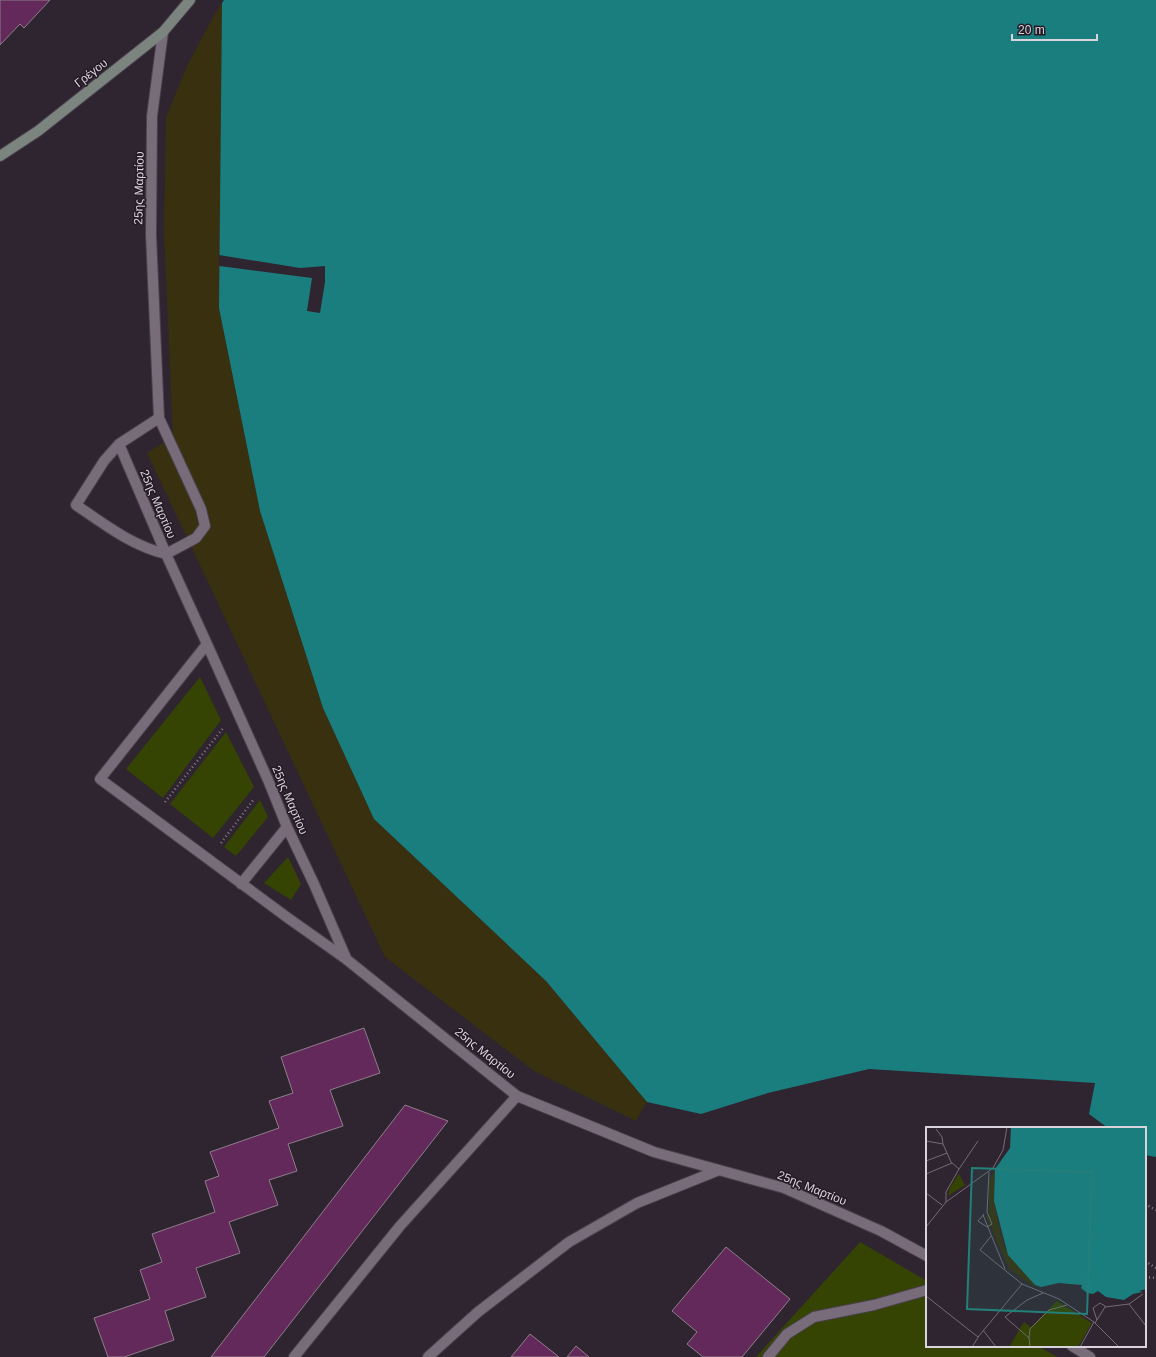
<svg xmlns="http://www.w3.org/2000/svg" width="1156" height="1357" viewBox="0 0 1156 1357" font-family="Arial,sans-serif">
	<rect width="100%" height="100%" fill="#2f2531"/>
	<!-- green -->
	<path fill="#354303" d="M200 677 221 720 163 798 126 769Z
		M226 732 254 787 213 838 170 804Z
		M260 800 268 817 236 856 224 847Z
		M288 857 301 884 291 900 264 883Z
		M860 1242 927 1281V1346H1038L1057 1357H756Z"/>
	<!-- sand -->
	<path fill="#38300f" d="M222 3 219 308 260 511 323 708 374 819 546 981 647 1102 636 1121 534 1071 385 957 147 453 173 436 164 232 166 117 187 66 212 19Z"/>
	<!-- water -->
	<path fill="#1a7d7e" d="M224 0H1156V1157L1145 1155V1128H1108L1089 1114 1095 1083 869 1069 768 1093 701 1114 647 1102 546 981 374 819 323 708 260 511 219 308 222 3Z"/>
	<!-- pier -->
	<path fill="#2f2531" d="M219 255 300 268 325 266V282L320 313 307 311 312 278 219 266Z"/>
	<!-- building -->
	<path fill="#63295a" stroke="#8e7e8a" d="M0 0H50L24 28 20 24 0 45Z
		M364 1028 380 1073 330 1090 343 1126 288 1144 297 1171 269 1180 278 1205 229 1222 240 1253 196 1268 206 1297 165 1311 174 1340 124 1357H108L94 1318 150 1299 140 1270 162 1262 152 1234 215 1212 205 1181 219 1176 210 1152 279 1128 269 1101 293 1093 281 1057Z
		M405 1105 448 1121 264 1357H211Z
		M726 1247 790 1299 742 1357H703L687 1344 697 1332 672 1311Z
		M530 1334 559 1357H511Z
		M576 1346 589 1357H567Z"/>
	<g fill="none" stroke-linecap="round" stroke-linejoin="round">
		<!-- lane casing -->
		<g stroke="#49414b" stroke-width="12">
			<path id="lane" d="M159 418 201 509 205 526 196 538 166 554"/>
		</g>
		<!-- street casing -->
		<g stroke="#49414b" stroke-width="12">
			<path id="street" d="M163 32 152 116 151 235 159 418 119 444 104 461 76 505C104 524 132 546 166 554
				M119 444 166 554 207 644 268 780 287 827 314 884 346 958
				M207 644 100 779 288 918 346 959 517 1096 654 1152 784 1188 881 1231 927 1256
				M241 884 287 827
				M1072 1346 1090 1357
				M294 1357 400 1226 517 1096
				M428 1357 478 1312 569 1242 637 1203 719 1170
				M768 1357 787 1334 814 1317 874 1305 927 1290"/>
		</g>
		<!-- secondary casing -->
		<g stroke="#49414b" stroke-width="12">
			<path id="secondary" d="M0 156 38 131 163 32 190 0"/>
		</g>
		<!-- path -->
		<path stroke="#847c86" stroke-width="2.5" stroke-dasharray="1 3" stroke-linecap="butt" d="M165 802 224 727
			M221 843 254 799
			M1145 1204 1156 1210
			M1145 1261 1156 1268
			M1145 1277 1156 1278"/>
		<!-- lane -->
		<use href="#lane" stroke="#786c7b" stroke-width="10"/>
		<!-- street -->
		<use href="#street" stroke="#786c7b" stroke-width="10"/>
		<!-- secondary -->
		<use href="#secondary" stroke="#7b847e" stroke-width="10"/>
	</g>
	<g text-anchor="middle" stroke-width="3" stroke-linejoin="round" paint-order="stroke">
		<!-- street labels -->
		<g font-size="12" fill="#d9d3db" stroke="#251b27">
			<text transform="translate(91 73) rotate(-38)" y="4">Γρέγου</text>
			<text transform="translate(139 188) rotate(-89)" y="4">25ης Μαρτίου</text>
			<text transform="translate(158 504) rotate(67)" y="4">25ης Μαρτίου</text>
			<text transform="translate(290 800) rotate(67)" y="4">25ης Μαρτίου</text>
			<text transform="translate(485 1053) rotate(39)" y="4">25ης Μαρτίου</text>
			<text transform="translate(812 1188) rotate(22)" y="4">25ης Μαρτίου</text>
		</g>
	</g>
	<!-- overview -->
	<g transform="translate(926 1127)">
		<rect width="220" height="220" fill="#2f2531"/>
		<path d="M33 47 39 58 22 69 24 60ZM131 174 166 196 152 220H83L98 195 105 200Z" fill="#354303"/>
		<path d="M69 42 68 74 77 116 82 128 99 145 109 158 108 160 83 142 60 89 63 87V54Z" fill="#38300f"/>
		<path d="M85 0H220V162L213 164 217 165 207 167 198 173 180 170 172 164 167 167 161 166 155 161 156 158 133 156 115 160 109 158 82 128 68 74 69 42 84 21Z" fill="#1a7d7e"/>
		<path fill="none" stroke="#736b75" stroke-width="1" d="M10 2 16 10 17 17M0 14 17 17 25 35 33 42 20 65V75M0 34 21 26M33 42 52 14M0 47 26 36M0 66 16 78M58 87 52 94 61 100M57 88 79 142M0 100 20 75 67 41 77 23 81 0M61 100 66 97 61 85 63 45M65 109 54 123 96 157 133 172 168 195 193 220M0 169 52 210 96 157M203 177 220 199M179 180 203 177 217 167M169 196 179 180V179L174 176 167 181 171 193M57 203 70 220M103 211 104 202 123 183 141 178M46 220 53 209M104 220 103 211 79 190 101 173 117 166M154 220 168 195"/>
		<path fill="#237f79" fill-opacity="0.15" stroke="#237f79" stroke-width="2" d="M46 41 166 45 161 187 41 182Z"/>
		<rect width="220" height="220" fill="none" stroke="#d9d3db" stroke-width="2"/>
	</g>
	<!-- scale -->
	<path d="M1012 34v6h85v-6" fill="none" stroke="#d9d3db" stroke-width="2"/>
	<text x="1018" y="34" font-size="12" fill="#d9d3db" stroke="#251b27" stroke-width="3" paint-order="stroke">20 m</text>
</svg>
